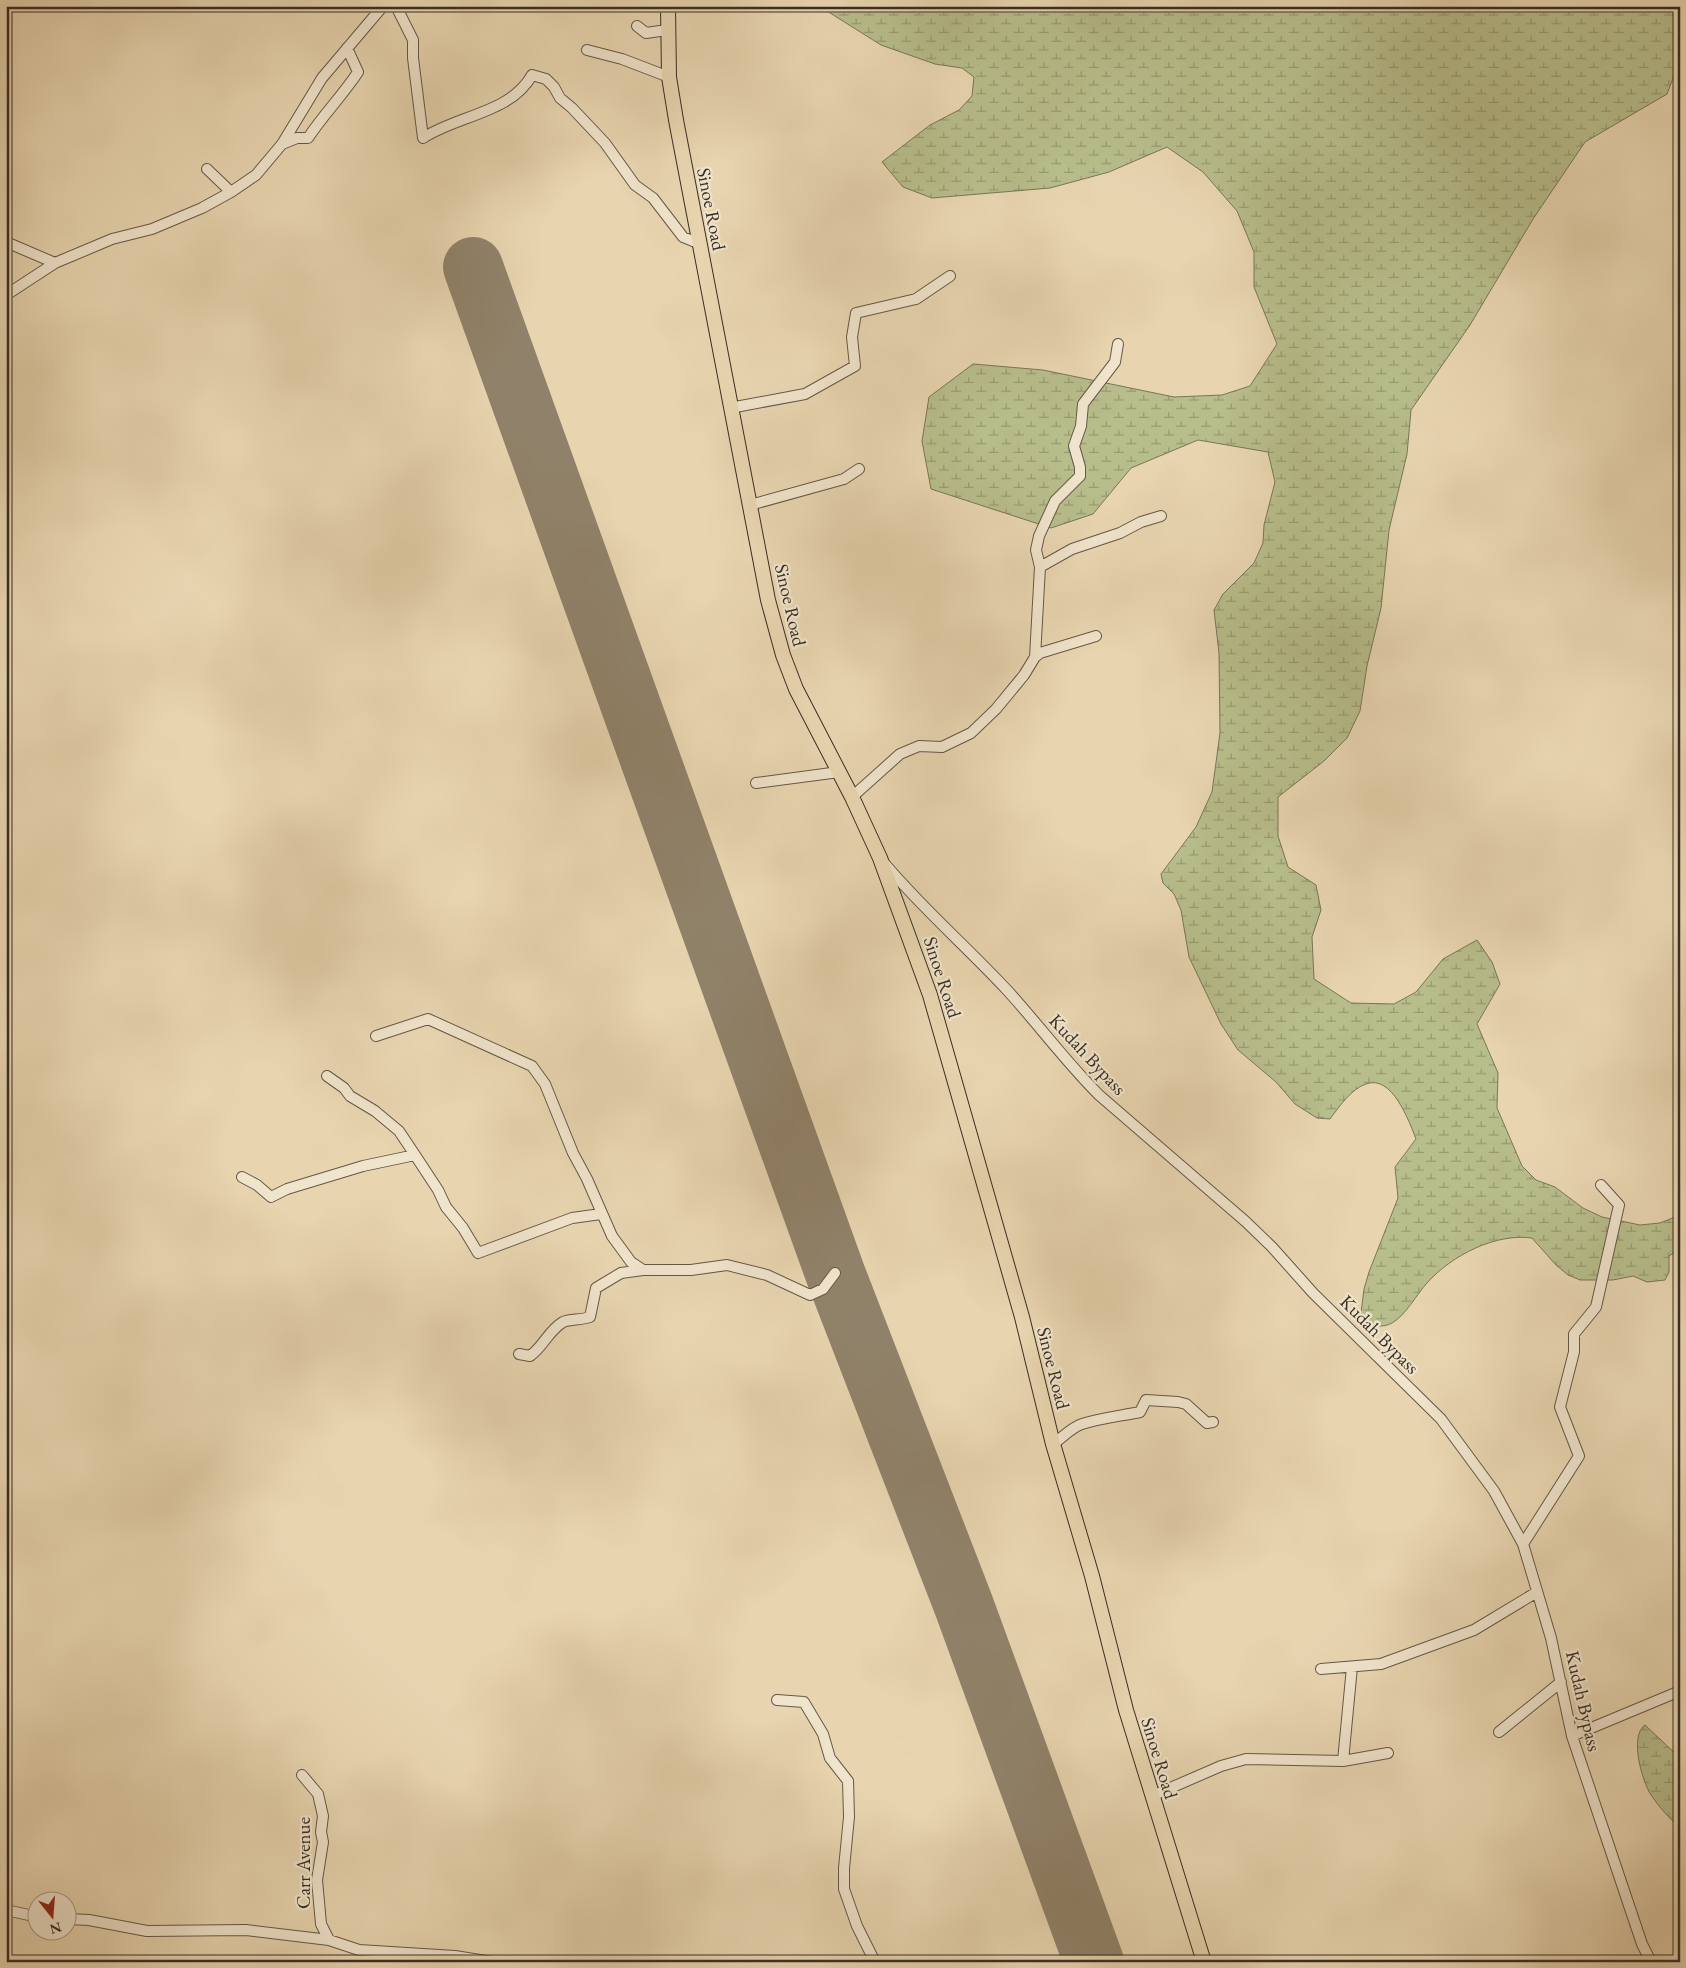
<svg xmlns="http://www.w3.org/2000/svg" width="1686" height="1968" viewBox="0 0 1686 1968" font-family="'EB Garamond',serif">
	<defs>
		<pattern id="wetland-marsh" width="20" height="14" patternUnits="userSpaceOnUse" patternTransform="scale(1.25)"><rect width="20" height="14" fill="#b7bd8b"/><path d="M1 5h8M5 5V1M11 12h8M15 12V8" fill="none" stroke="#969a71"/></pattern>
	</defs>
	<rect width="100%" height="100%" fill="#e8d5b0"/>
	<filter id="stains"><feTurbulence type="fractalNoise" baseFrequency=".004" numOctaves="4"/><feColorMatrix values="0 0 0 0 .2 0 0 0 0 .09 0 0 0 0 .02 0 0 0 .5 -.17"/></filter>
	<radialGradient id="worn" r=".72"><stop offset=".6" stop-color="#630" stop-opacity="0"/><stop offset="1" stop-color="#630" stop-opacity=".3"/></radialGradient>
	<!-- wetland -->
	<path fill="url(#wetland-marsh)" stroke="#787658" d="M819 6H1680V60L1667 94 1585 142 1533 219 1470 325 1411 410 1407 454 1389 530 1381 608 1367 666 1360 711 1347 738 1324 761 1278 797V836L1288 867 1316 885 1321 910 1312 937 1314 979 1351 1003 1394 1004 1416 992 1443 959 1477 940 1492 962 1500 984 1477 1024 1498 1073 1497 1108 1522 1166 1536 1180 1555 1187 1583 1208 1602 1217 1640 1225 1660 1223 1680 1215V1249L1669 1256V1272L1665 1280 1647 1282 1633 1276 1613 1280H1580L1568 1275 1556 1265 1532 1238C1496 1233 1452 1255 1427 1283 1416 1295 1406 1315 1392 1323 1385 1327 1378 1326 1370 1326L1361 1313 1364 1289 1369 1272 1398 1198 1395 1167 1416 1139C1409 1121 1392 1074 1366 1084 1351 1089 1339 1107 1330 1119L1317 1118 1295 1104 1276 1082 1238 1050 1221 1024 1189 957 1181 910 1174 894 1163 883 1161 874 1196 827 1212 792 1220 733 1219 653 1214 610 1223 594 1254 563 1263 543 1264 525 1275 482 1268 452 1198 440 1131 468 1093 514 1051 528 931 489 922 441 929 397 973 364 1043 370 1174 397 1222 395 1250 386 1277 344 1254 287V252L1237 211 1203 172 1167 147 1109 172 1050 188 932 198 903 187 882 162 930 125 959 110 972 96 974 77 962 68 935 64 881 45Z
		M1645 1725 1680 1758V1828C1669 1818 1659 1807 1651 1795 1642 1781 1629 1736 1645 1725Z"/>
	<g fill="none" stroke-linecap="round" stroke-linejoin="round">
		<!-- runway -->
		<path stroke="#90826a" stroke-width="60" d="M473 267 835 1273 964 1606 1094 1962"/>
		<!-- minor casing -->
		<g stroke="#645847" stroke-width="12">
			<path id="minor" d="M396 6 413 40V58L423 138C458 115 511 113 532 75L546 79 554 87 560 98 572 108 605 143 635 185 653 198 683 237 700 244
				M637 26 646 33 667 30
				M587 50 622 59 669 77
				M282 144 297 138H308C323 115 343 95 358 72L347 48
				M207 169 231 192
				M6 242 55 263
				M6 295 55 263 112 239 152 229 202 208 231 192 256 175 282 144 322 78 383 6
				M730 408 805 394 855 366 852 337 856 313 916 299 950 276
				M750 505 844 479 859 469
				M1040 567 1072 549 1120 533 1141 522 1161 516
				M1035 657 1040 653 1096 636
				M756 783 839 772
				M852 797 900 754 919 746 942 747 971 733 996 709 1024 675 1035 657 1040 567 1036 550 1039 536 1055 501 1080 476V467L1074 446 1081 426 1083 404 1115 362 1118 344
				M885 864C923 909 967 947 1007 990 1038 1024 1066 1062 1099 1095L1245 1221 1272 1247 1313 1293 1441 1419 1494 1491 1523 1544 1551 1638 1572 1736 1642 1944 1651 1962
				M376 1036 428 1019 532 1066 545 1084 573 1153 587 1179 612 1236 631 1262 643 1270H691L727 1265 767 1275 810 1295 823 1289 835 1273
				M327 1076 344 1088 350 1096 375 1111 399 1131 415 1155
				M242 1177 257 1185 271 1197 287 1189 363 1166 415 1155 438 1190 446 1207 463 1228 478 1253 572 1218 601 1214
				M519 1354 530 1356C544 1346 548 1331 563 1322 569 1319 582 1320 590 1317L596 1288 621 1273 643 1270
				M1053 1444C1062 1438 1072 1427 1082 1424 1101 1418 1120 1416 1140 1412L1146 1400 1178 1402 1186 1404 1207 1423 1213 1422
				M1523 1544 1579 1456 1560 1407 1574 1352V1334L1596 1307 1619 1205 1601 1185
				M1321 1669 1381 1664 1474 1630 1537 1592
				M777 1700 804 1702 823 1734 830 1758 848 1781 849 1817 844 1868V1889L857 1926 875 1962
				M1499 1732 1561 1682
				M1572 1736 1680 1691
				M1343 1761 1352 1667
				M302 1775 318 1794 323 1816 321 1832 323 1842 317 1880 321 1924 329 1940 359 1950 455 1956 492 1962
				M1152 1796 1221 1766 1246 1759 1343 1761 1388 1753
				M6 1910 38 1917
				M68 1919 89 1920 147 1931 246 1930 329 1940"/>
		</g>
		<!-- highway casing -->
		<g stroke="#382e24" stroke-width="16">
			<path id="highway" d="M668 6 669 77 676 120 768 600 783 655 796 689 852 797 880 858 930 995 1022 1317 1053 1444 1092 1576 1126 1710 1204 1962"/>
		</g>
		<!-- minor -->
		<use href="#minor" stroke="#f0e4cc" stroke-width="10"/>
		<!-- highway -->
		<use href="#highway" stroke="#e8d5b0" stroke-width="14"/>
	</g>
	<g text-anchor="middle" stroke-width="4.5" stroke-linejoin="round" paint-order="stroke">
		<!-- street labels -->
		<g font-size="19" fill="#382e24" stroke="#f0e4cc">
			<text transform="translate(712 209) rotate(79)" y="7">Sinoe Road</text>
			<text transform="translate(791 605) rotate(77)" y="7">Sinoe Road</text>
			<text transform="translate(943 977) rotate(72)" y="7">Sinoe Road</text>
			<text transform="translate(1088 1054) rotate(47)" y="7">Kudah Bypass</text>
			<text transform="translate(1380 1334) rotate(45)" y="7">Kudah Bypass</text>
			<text transform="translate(1054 1368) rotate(76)" y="7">Sinoe Road</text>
			<text transform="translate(1584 1701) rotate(77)" y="7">Kudah Bypass</text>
			<text transform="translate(1160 1758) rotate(73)" y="7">Sinoe Road</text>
			<text transform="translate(303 1863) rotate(-90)" y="7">Carr Avenue</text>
		</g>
	</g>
	<!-- margin -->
	<rect width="1686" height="1968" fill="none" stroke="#e8d5b0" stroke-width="25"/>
	<rect x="8" y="8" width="1671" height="1953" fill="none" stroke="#382e24" stroke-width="2.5"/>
	<rect x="12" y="12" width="1661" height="1943" fill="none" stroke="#382e24"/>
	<!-- north arrow -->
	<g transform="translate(52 1916) rotate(163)"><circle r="24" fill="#f0e4cc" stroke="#a69b89"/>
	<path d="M0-4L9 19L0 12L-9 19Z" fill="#8f2418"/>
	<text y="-8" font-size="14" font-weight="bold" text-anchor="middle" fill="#382e24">N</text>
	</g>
	<rect width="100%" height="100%" filter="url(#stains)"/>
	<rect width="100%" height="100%" fill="url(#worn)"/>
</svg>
